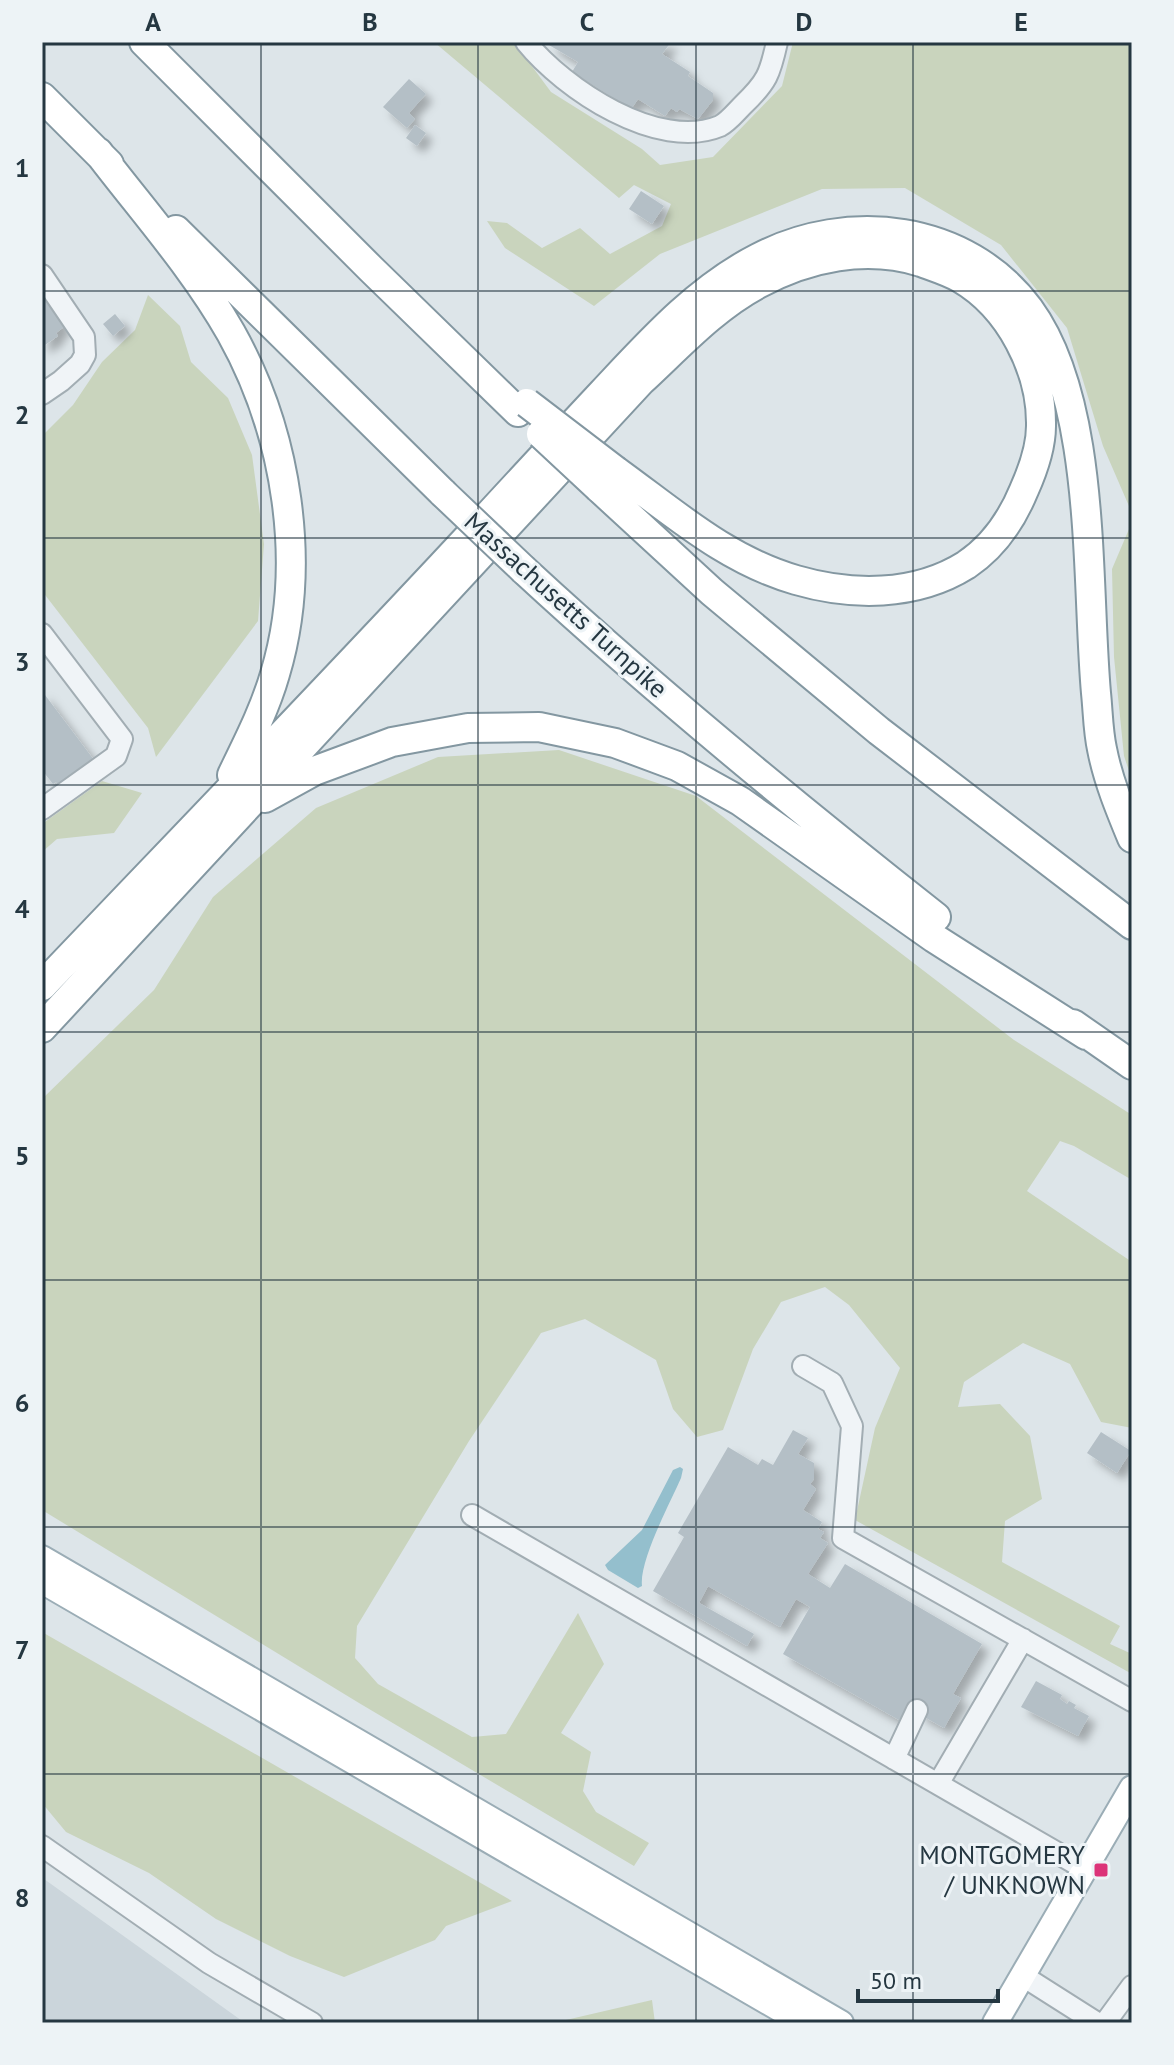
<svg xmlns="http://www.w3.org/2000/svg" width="1174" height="2065" viewBox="0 0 1174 2065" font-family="'PT Sans',sans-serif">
	<defs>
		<filter id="shadow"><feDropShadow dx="7" dy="7" stdDeviation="4" flood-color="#0004"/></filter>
	</defs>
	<rect width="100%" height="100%" fill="#dde5e9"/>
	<!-- built -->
	<path fill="#cbd5db" d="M42 1877 44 1879 245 2023H42Z"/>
	<!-- green -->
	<path fill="#c9d4bd" d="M434 42H514L551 92 642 149 660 165 713 157 782 86 793 42H1132V513L1103 446 1067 328 1001 245 905 188 822 189 660 254 594 306 505 248 487 221 507 223 542 248 580 228 610 254 662 226 671 204 634 185 619 198Z
		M148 295 180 326 191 362 228 398 252 455 264 544 258 621 156 757 148 728 42 591V436L73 405 102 362 135 330Z
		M1132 522V780L1124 756 1114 657 1112 569Z
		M559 750 696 796 1014 1040 1132 1115V1180L1074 1146 1060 1141 1027 1191 1132 1262V1428L1101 1422 1070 1364 1023 1343 964 1382 958 1407 1000 1404 1030 1436 1042 1499 1005 1521 1002 1562 1120 1626 1110 1644 1132 1654V1674L855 1520 875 1428 900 1368 849 1305 825 1287 781 1302 753 1349 723 1430 697 1437 673 1409 656 1360 585 1319 541 1333 469 1441 357 1626 355 1658 378 1684 472 1737 506 1734 578 1613 604 1664 561 1733 591 1752 583 1791 596 1812 649 1843 634 1866 359 1703 42 1510V1099L154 990 213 897 316 808 438 757Z
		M102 781 142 793 114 833 57 839 42 852V824Z
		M42 1632 512 1901 446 1926 435 1940 344 1977 290 1956 216 1919 149 1873 66 1832 42 1803Z
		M652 2000 655 2023H553Z"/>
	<!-- water -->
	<path fill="#94bfcd" d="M680 1467 683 1469 681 1478C670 1503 639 1561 642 1586L638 1588 608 1570 605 1565 642 1530 673 1470Z"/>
	<!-- building -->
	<path fill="#b4bfc6" filter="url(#shadow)" d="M550 42H671L662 54 690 72 688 76 713 93V100L698 119 679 109 677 112 671 108 665 116 638 99 631 109 572 72 578 62 549 45Z
		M409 79 426 94 409 113 415 119 407 128 383 107Z
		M415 125 426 133 417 146 406 138Z
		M641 191 664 206 652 224 629 209Z
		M42 295 65 326 56 333 58 336 42 347Z
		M115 314 125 326 113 336 103 324Z
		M42 691 97 764 62 790 56 782 53 784 42 770Z
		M793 1430 808 1438 798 1454 814 1463V1479L810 1484 816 1489 803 1510 822 1522 818 1529 824 1532 820 1538 828 1543 808 1574 830 1588 845 1564 982 1644 953 1694 961 1698 944 1728 919 1714V1705L911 1700 899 1720 783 1654 810 1607 796 1599 780 1627 708 1586 699 1603 754 1634 747 1646 653 1591 684 1537 678 1533 728 1447 758 1465 762 1459 773 1465Z
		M1101 1432 1131 1451 1117 1473 1087 1453Z
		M1036 1681 1062 1695 1060 1699 1067 1704 1069 1701 1076 1705 1074 1708 1089 1716 1078 1736 1021 1707Z"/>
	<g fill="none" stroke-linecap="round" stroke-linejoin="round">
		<!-- minor casing -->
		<g stroke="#a2adb3" stroke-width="24">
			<path id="minor" d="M526 42C564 89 658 152 720 126 728 122 736 112 743 105 767 82 770 74 777 42
				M42 275 84 337 85 355 80 364 61 381 42 394
				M42 634 122 739 116 756 42 809
				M803 1366 832 1383 852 1426 843 1538 1132 1701
				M472 1515 1085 1869
				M894 1759 917 1710
				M938 1784 1023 1639
				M42 1846 209 1963 312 2023
				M1023 1976 1097 2023
				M1105 2023 1132 1986"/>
		</g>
		<!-- major casing -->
		<g stroke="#9badb6" stroke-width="28">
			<path id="major" d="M42 1558 841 2023
				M42 1581 804 2023
				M995 2023 1132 1788"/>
		</g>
		<!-- highway casing -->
		<g stroke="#8397a1" stroke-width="32">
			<path id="highway" d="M144 42 371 269 518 412
				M42 97 109 164
				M98 152C143 211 194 268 231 333 287 433 308 564 275 674 265 709 248 742 232 775
				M176 230 443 493
				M599 488 712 592 879 731 1132 925
				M524 570C656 692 795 806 936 917
				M265 798 314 771 392 742 468 728 539 727 615 743 677 766 740 801 934 938 1086 1035
				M42 986C187 834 332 684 475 530 517 484 560 438 603 392 649 343 697 289 758 258 848 211 966 224 1029 309 1097 402 1086 581 1096 693 1098 712 1098 731 1102 749 1108 780 1120 809 1132 838
				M1073 1024 1132 1065
				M42 1028 641 381C678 347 713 308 758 284 808 257 866 245 921 262 934 267 948 271 960 278 1010 307 1042 370 1041 426 1041 448 1033 470 1024 490 1012 519 993 547 966 565 915 597 851 596 796 580 726 560 673 512 616 471"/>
		</g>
		<!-- minor -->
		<use href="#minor" stroke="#f0f4f7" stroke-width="20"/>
		<!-- major -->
		<use href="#major" stroke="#fff" stroke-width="24"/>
		<!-- highway -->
		<use href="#highway" stroke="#fff" stroke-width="28"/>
		<!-- highway-bridge casing -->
		<g stroke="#8397a1" stroke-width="32" stroke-linecap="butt">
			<path id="highway-bridge" d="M527 403 616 471
				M541 434 599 488
				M443 493 524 570"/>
		</g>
		<!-- highway-bridge -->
		<use href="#highway-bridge" stroke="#fff" stroke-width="28"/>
	</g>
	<!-- grid -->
	<path fill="none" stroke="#253741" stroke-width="2" stroke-opacity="0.55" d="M261 42V2023M478 42V2023M696 42V2023M913 42V2023M42 291H1132M42 538H1132M42 785H1132M42 1032H1132M42 1280H1132M42 1527H1132M42 1774H1132"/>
	<!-- markers -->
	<rect fill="#dc3479" stroke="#edf3f6" stroke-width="3" x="1093" y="1862" width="16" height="16" rx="4"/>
	<g text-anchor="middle" stroke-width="6" stroke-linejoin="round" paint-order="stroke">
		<!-- street labels -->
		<g font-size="26" fill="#253741" stroke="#edf3f6">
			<text transform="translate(566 605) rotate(42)" y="9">Massachusetts Turnpike</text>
		</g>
		<!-- poi labels -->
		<g font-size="26" fill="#253741" stroke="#edf3f6" text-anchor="end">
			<text x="1085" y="1864">MONTGOMERY<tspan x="1085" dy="30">/ UNKNOWN</tspan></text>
		</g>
	</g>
	<!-- border -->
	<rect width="1174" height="2065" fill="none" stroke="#edf3f6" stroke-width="88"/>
	<!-- scale -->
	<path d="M858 1989v12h140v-12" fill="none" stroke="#253741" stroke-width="4"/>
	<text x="870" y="1989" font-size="24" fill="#253741" stroke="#edf3f6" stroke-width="6" paint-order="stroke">50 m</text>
	<rect x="44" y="44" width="1086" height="1977" fill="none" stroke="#253741" stroke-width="3"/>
	<g font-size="26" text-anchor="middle" font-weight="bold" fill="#253741">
		<text x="153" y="31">A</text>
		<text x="370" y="31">B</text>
		<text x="587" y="31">C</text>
		<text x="804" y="31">D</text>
		<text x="1021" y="31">E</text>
		<text x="22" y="177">1</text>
		<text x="22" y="424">2</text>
		<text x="22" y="671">3</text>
		<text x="22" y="918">4</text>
		<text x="22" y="1165">5</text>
		<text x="22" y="1412">6</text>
		<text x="22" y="1659">7</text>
		<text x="22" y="1907">8</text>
	</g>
</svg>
